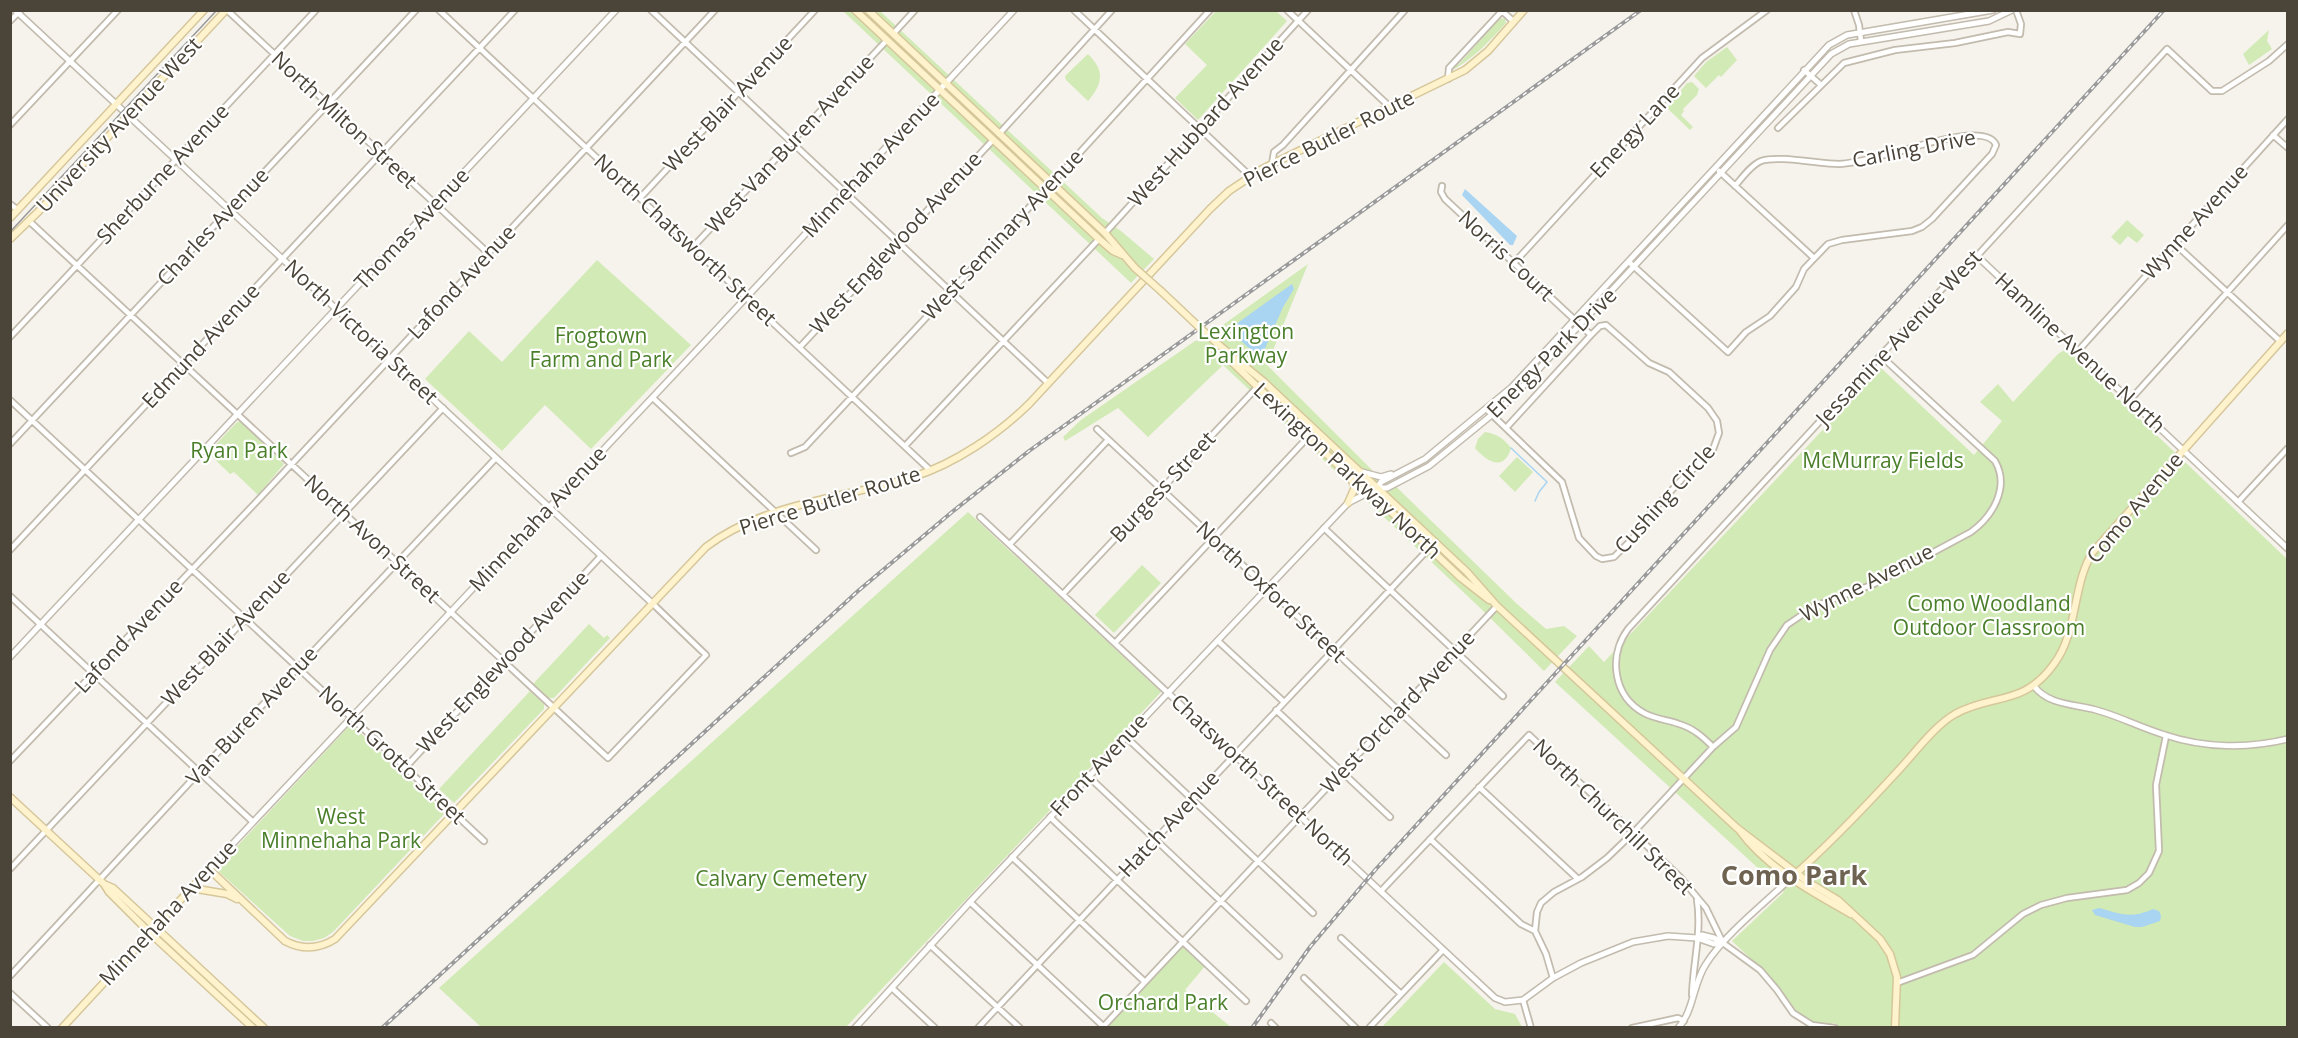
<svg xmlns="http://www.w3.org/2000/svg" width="2298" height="1038" viewBox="0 0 2298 1038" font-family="'Open Sans',sans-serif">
	<rect width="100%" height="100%" fill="#f6f3ec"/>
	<!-- green -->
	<path fill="#d2eab5" d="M843 11H880L1102 218 1121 231 1154 259 1131 283Z
		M1216 11H1276L1287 21 1198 120 1175 98 1207 65 1185 44Z
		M1500 18 1505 19 1506 23C1489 42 1473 59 1451 71L1453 67 1459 64Z
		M2269 30 2267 41 2272 49 2249 65 2243 54Z
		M1727 47 1737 60 1721 77 1719 75 1706 88 1694 76 1706 62Z
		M1088 54C1105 71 1103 83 1088 101L1066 80 1065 76Z
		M1692 82 1699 89 1697 95 1683 109 1684 111 1681 115 1693 127 1690 130 1667 108 1687 83Z
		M2127 220 2144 235 2137 243 2128 236 2120 245 2111 237Z
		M597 260 691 345 591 449 545 405 502 451 425 379 469 331 502 362Z
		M1308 264 1267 365 1377 475H1384L1516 603 1546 629 1564 626 1577 636 1544 671 1477 605 1223 365 1148 437 1118 408 1065 441 1063 437 1081 420 1195 341 1202 340Z
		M2066 349 2287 559V1027L1840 1028 1834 1023 1825 1026 1818 1025 1802 1018 1766 973 1732 941 1784 892 1555 682 1589 646 1604 662 1881 368 1974 455 2002 421 1980 402 1998 384 2013 402 2058 354Z
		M240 421 284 464 258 495 234 472 230 474 208 453 236 423Z
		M1485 432C1497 434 1503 438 1511 448 1504 472 1487 462 1475 448L1478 439Z
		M1517 457 1533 472 1515 492 1499 476Z
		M968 512 1161 692 846 1027H481L439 988Z
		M1142 565 1161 583 1114 633 1095 615Z
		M589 624 604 638 607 635 610 638 554 698H548L533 684Z
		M530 691 544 704V709L454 803 439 789Z
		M351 724 445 813 333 932 324 938 313 941H303L290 936 216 869Z
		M1184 945 1206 965 1185 990 1231 1027 1107 1026Z
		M1444 962 1495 1009 1515 1014 1522 1027H1382Z"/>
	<!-- water -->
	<path fill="#a9d4f2" d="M1465 189 1517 236 1513 245H1510L1462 195Z
		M1292 284 1294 289 1283 307 1264 351 1261 355H1257L1231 332 1232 327Z
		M2099 908C2121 914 2131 919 2153 909L2159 911 2161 916 2160 921 2142 927H2135L2095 915 2092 910Z"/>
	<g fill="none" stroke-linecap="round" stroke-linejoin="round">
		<!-- stream -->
		<path stroke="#a9d4f2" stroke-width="1.5" d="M1511 448 1547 482 1539 492 1535 501"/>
		<!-- minor casing -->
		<g stroke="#c2bbae" stroke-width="8">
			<path id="minor" d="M227 10 488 253
				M439 10 930 470
				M651 10 1048 383
				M1074 10 1250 176
				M1287 10 1390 107
				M1501 10 1514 22
				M1854 10 1859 25 1861 41
				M10 21 21 10
				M893 34 915 10
				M1804 70 1821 85
				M1448 79 1449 68 1503 10
				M10 125 118 10
				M1778 128 1844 63 1895 50 1955 43 2008 32 2020 34 2021 24 2016 10
				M999 134 1112 10
				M2273 135 2288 148
				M1272 164 1274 152 1283 145 1405 10
				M1719 171 1814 258
				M1442 186 1441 192 1445 199 1591 335 1600 326 1606 325 1649 363 1669 372 1708 408 1717 421 1719 433 1712 452 1683 478 1643 521 1633 538 1614 557 1602 559 1596 556 1579 538 1562 482 1486 409
				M640 198 815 10
				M10 204 18 210
				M29 221 608 758 706 655 652 603
				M1105 233 1308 10
				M2175 244 2280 341
				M693 247 887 40
				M1629 262 1728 352 1746 332 1770 316 1796 287 1804 269 1828 244 1842 240 1912 231 1922 227 1932 219 1992 154 1996 145C1987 122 1916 147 1897 152 1878 156 1858 163 1839 164 1820 164 1777 155 1761 161 1751 165 1742 178 1735 186
				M1514 263 1702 58 1767 10
				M10 337 316 10
				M800 347 993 140
				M2078 351 2288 119
				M653 398 816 550
				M10 400 484 841
				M2130 400 2288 225
				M1506 428 1591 335
				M1097 429 1446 755
				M10 444 416 10
				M905 446 1099 239
				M791 453 805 447 1052 183 1210 10
				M2238 502 2288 448
				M980 517 1168 693
				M1324 528 1503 696
				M1010 544 1108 440
				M10 550 515 10
				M1063 594 1263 381
				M10 596 253 822
				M1218 641 1284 702
				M1115 643 1309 436
				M1276 710 1390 817
				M1125 736 1313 913
				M1713 747C1703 737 1693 728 1679 724 1668 720 1655 719 1644 713 1613 696 1608 656 1628 629L1955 275 1977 256 2167 49 2212 91H2222L2269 61 2288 44
				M10 761 260 498 715 10
				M405 768 601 556
				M1088 776 1279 956
				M1479 787 1578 879
				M1050 817 1246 1001
				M1430 839 1521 924 1535 931
				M1012 857 1145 982
				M10 869 443 408
				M1381 891 1529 735 1681 878 1706 908 1723 943 1760 970 1777 990 1793 1013 1812 1025 1835 1028
				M970 902 1104 1027
				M1341 938 1401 994
				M930 945 1020 1028
				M10 976 204 767 496 458
				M1304 978 1356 1028
				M1553 978 1546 954 1535 931 1537 912 1541 903 1554 892 1582 877 1607 858 1633 833 1713 747 1736 727 1770 650 1787 625 1815 606 1874 584 1971 532C1993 516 2010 487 1995 461L1881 356
				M1897 983 1973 955 2023 914 2041 905 2067 898 2127 890 2139 883 2149 873 2159 851 2156 785 2166 736
				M892 988 935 1028
				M10 993 48 1028
				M1692 995C1693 963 1702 932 1697 900
				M1523 1000 1531 1028
				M1271 1023 1276 1028
				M978 1028 1435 542
				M1102 1028 1497 606
				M1369 1028 1443 950
				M1632 1028 1678 1018 1684 1021"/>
		</g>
		<!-- tertiary casing -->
		<g stroke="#c2bbae" stroke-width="8">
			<path id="tertiary" d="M15 10 652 603
				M1977 256 2288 549
				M1362 472 1381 477 1391 474
				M1377 488 1381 482 1425 459 1512 387 1829 45 1847 35 1993 10
				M10 657 616 10
				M2034 686C2048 705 2074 704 2096 710 2119 716 2141 728 2165 735 2204 748 2248 749 2288 739
				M1168 693 1495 998 1505 1002 1523 1000 1553 978 1581 963 1633 942 1668 936 1697 938 1702 935 1714 938 1723 943
				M209 869 715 331 1014 10
				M1697 938 1714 944 1721 943
				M855 1028 970 902 1348 503 1377 488H1387L1429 466 1510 400 1831 54 1849 44 1989 21 2012 10
				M1678 1028C1694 1011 1693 983 1706 964 1724 935 1766 902 1791 878"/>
		</g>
		<!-- secondary casing -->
		<g stroke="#d6c79b" stroke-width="9">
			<path id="secondary" d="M855 10 1099 239 1113 251 1122 255
				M868 10 1105 233 1135 268
				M10 218 204 10
				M10 239 39 211 226 10
				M1161 291 1198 326
				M1219 345 1263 381 1467 572 1497 606 1737 828 1808 882 1838 900 1880 939 1890 954 1897 977 1895 1028
				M1223 351 1231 361 1344 471 1369 491 1461 578 1489 600
				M1348 503 1355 487 1351 479
				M10 797 104 884 109 892 150 933 253 1028
				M1740 831C1766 867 1813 893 1851 914
				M1791 878C1829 845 1863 809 1897 772 1915 753 1933 727 1955 714 1993 693 2023 707 2054 664 2078 632 2072 587 2092 553L2288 333
				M104 884 113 888 264 1028
				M191 888 227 894 237 899
				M62 1028 209 869 285 941C302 950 319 949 335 939L706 547C763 503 846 498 913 477 956 463 997 435 1029 404L1210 209 1229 191 1262 169 1465 70 1488 51 1524 10"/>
		</g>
		<!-- minor -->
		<use href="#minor" stroke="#fff" stroke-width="4.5"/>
		<!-- tertiary -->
		<use href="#tertiary" stroke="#fff" stroke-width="5"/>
		<!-- secondary -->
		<use href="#secondary" stroke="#fff3cd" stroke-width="6"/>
		<!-- tram -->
		<path stroke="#9a9a9a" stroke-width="1.5" d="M10 232 217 10"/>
		<!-- rail casing -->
		<g stroke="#9a9a9a" stroke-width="4">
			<path id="rail" d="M382 1028 858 591 952 512 1029 451 1641 10
				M1252 1028 1310 947 1376 869 2164 10"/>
		</g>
		<!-- rail -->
		<use href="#rail" stroke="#fff" stroke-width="1.5" stroke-dasharray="4.5" stroke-linecap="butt"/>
		<!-- secondary-bridge casing -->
		<g stroke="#d6c79b" stroke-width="9" stroke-linecap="butt">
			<path id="secondary-bridge" d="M1135 268 1161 291
				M1198 326 1219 345"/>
		</g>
		<!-- secondary-bridge -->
		<use href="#secondary-bridge" stroke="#fff3cd" stroke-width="6"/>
	</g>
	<g text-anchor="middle" stroke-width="4.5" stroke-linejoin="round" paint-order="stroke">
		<!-- street labels -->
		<g font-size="21" fill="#4b4439" stroke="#fff">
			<text transform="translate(728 104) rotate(-47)" y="7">West Blair Avenue</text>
			<text transform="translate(344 120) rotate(43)" y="7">North Milton Street</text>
			<text transform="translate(1206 122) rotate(-48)" y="7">West Hubbard Avenue</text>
			<text transform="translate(119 125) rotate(-47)" y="7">University Avenue West</text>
			<text transform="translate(1635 131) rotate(-47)" y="7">Energy Lane</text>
			<text transform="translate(1329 139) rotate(-27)" y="7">Pierce Butler Route</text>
			<text transform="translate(790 144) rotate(-47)" y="7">West Van Buren Avenue</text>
			<text transform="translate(1914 149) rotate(-11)" y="7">Carling Drive</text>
			<text transform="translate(871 165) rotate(-47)" y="7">Minnehaha Avenue</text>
			<text transform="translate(163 174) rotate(-47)" y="7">Sherburne Avenue</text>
			<text transform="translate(2195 222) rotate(-48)" y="7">Wynne Avenue</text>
			<text transform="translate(213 227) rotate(-47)" y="7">Charles Avenue</text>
			<text transform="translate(412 229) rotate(-47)" y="7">Thomas Avenue</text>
			<text transform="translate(1003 235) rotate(-47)" y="7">West Seminary Avenue</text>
			<text transform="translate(685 240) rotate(43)" y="7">North Chatsworth Street</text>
			<text transform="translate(896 243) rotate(-47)" y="7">West Englewood Avenue</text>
			<text transform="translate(1506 256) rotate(43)" y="7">Norris Court</text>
			<text transform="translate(462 282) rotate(-47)" y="7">Lafond Avenue</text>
			<text transform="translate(361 332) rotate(43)" y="7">North Victoria Street</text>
			<text transform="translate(1899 338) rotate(-47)" y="7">Jessamine Avenue West</text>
			<text transform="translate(201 346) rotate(-47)" y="7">Edmund Avenue</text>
			<text transform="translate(1552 353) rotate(-45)" y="7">Energy Park Drive</text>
			<text transform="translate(2080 353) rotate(43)" y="7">Hamline Avenue North</text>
			<text transform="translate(1347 471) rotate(43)" y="7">Lexington Parkway North</text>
			<text transform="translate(1163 487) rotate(-47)" y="7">Burgess Street</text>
			<text transform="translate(1665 499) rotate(-48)" y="7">Cushing Circle</text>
			<text transform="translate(830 501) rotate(-17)" y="7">Pierce Butler Route</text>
			<text transform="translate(2135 508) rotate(-50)" y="7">Como Avenue</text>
			<text transform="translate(538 519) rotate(-47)" y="7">Minnehaha Avenue</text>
			<text transform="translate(372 539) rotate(43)" y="7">North Avon Street</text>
			<text transform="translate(1867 583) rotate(-27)" y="7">Wynne Avenue</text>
			<text transform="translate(1271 592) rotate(43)" y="7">North Oxford Street</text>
			<text transform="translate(129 636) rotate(-47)" y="7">Lafond Avenue</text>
			<text transform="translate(226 638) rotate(-47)" y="7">West Blair Avenue</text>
			<text transform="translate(503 662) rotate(-47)" y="7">West Englewood Avenue</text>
			<text transform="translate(1398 712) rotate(-47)" y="7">West Orchard Avenue</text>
			<text transform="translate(252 716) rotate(-47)" y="7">Van Buren Avenue</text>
			<text transform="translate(392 755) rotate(43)" y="7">North Grotto Street</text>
			<text transform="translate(1099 765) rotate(-47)" y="7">Front Avenue</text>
			<text transform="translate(1262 780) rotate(43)" y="7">Chatsworth Street North</text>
			<text transform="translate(1613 817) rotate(44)" y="7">North Churchill Street</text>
			<text transform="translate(1169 824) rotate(-47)" y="7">Hatch Avenue</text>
			<text transform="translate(168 913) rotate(-47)" y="7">Minnehaha Avenue</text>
		</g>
		<!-- park labels -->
		<g font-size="21" fill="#4a7f2a" stroke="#fff">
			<text x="1246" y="339">Lexington<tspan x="1246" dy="24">Parkway</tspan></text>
			<text x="601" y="343">Frogtown<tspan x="601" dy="24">Farm and Park</tspan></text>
			<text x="239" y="458">Ryan Park</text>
			<text x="1883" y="468">McMurray Fields</text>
			<text x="1989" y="611">Como Woodland<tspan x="1989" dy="24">Outdoor Classroom</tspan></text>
			<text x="341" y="824">West<tspan x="341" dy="24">Minnehaha Park</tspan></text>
			<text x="781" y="886">Calvary Cemetery</text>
			<text x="1163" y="1010">Orchard Park</text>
		</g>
		<!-- district labels -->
		<g font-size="27" font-weight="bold" fill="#6e6250" stroke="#fff">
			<text x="1794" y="885">Como Park</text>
		</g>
	</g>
	<!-- border -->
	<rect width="2298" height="1038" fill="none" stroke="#4b4439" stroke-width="24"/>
</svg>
